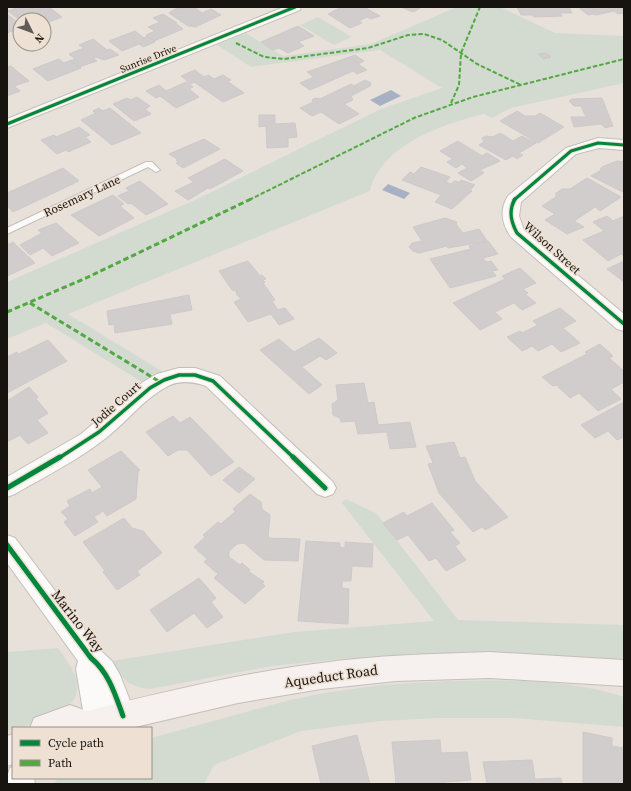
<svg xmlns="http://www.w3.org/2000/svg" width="631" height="791" viewBox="0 0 631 791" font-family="'Source Serif 4',serif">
	<rect width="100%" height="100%" fill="#e8e1da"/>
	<!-- green -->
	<path fill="#d3dbd1" d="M457 7H500L555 33 624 36V83L511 108 492 118 484 114C443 124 381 145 370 191L68 314 165 373 145 384 46 323 7 339V282L197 199 381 109 442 88 380 50 251 67 217 45 246 33 283 56 371 44Z
		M318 17 352 37 334 45 300 25Z
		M346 499 376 513 458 620 624 625V659L485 652 360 657 272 666 150 689C131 688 120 678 111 661L294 632 434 621 342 503Z
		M58 648C63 655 69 663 73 671 87 698 65 713 43 720 33 723 23 728 13 728L7 731V652Z
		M445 681C505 680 566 678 624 697V727L514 718H438L380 721 301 731 214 765 204 784H54L58 778H151V738L290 700 324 693 381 685Z"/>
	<!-- water -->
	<path fill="#a7b1c3" d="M391 90 401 96 380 106 370 100Z
		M388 184 410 193 404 199 382 190Z"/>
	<!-- building -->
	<path fill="#d0cdcc" stroke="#cdc9ca" d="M19 7H49L62 17 44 24V20H36L26 15 17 18 8 11Z
		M187 7H194L202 13 211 9 221 15 195 27 188 26 169 13 175 9Z
		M342 7H364L380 16 371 19 367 17 359 21 362 23 350 28 328 14Z
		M401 7H422L413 12Z
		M517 7H569L572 13H560L562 16 534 17 533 15H521Z
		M578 7H624V13L618 14 614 11 596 15 593 14 588 15Z
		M7 14 20 24V28L7 33Z
		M163 14 177 23H175L183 29 154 41 146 35 155 31 148 27 160 22 153 18Z
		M298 26 314 36 298 42 304 46 288 53 279 48 273 50 261 42Z
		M135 31 144 38 147 36 155 42 143 47 139 44 122 51 109 41Z
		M93 39 107 50 110 49 119 55 104 60 96 57 93 58 97 61 79 67 71 61 75 59 69 54 84 48 79 45Z
		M546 53 551 57 543 59 538 54Z
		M355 55 364 61 358 64 367 70 357 74 353 71 310 90 300 83 314 77 307 72Z
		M59 59 64 63 71 60 81 68 48 81 33 69Z
		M11 66 29 81 14 86 20 91 7 96V67Z
		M195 70 204 77 208 75 214 79 223 75 231 80 227 81 244 93 223 102 194 82 191 84 181 76Z
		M365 80 371 83 370 86 351 96 353 100 344 104 359 114 339 124 321 112 312 116 300 108 313 102 312 100 315 98 320 99 351 84 354 86Z
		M186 82 193 87 189 89 199 97 176 108 160 96 156 98 146 91 159 85 166 91Z
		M137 97 150 106 145 109 151 114 134 121 113 104 127 98 130 100Z
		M602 98 613 126 605 128 601 124 574 127 571 117H586L581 106H574L569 101 572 99Z
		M99 108 103 111 110 108 141 133 112 145 81 120 96 113 93 111Z
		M517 111 525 116H535L540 113 564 127 538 143 500 121Z
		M259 115H275V124L295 123 297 137 288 138V147L267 148 266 126 259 127Z
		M79 127 90 135 85 137 91 142 68 152 66 150 57 154 41 140 54 135 56 137Z
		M500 133 513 141 522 136 536 143 519 153 523 155 517 159 513 156 506 160 479 145 484 142 482 138 486 136 493 137Z
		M204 139 220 149 183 168 176 163 178 162 176 160 177 159 169 154Z
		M458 141 482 156 487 153 500 161 480 170 484 173 471 181 458 173 467 168 462 164 456 168 447 162 453 159 440 151Z
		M225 159 243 171 210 189 208 188 188 200 175 191 194 182 188 178Z
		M617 161 624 162 623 192 591 176 601 170V168L604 166Z
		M421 167 450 177 446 182 451 184 454 181 459 182 461 180 475 185 470 190 472 191 452 209 435 202 441 195 402 180 410 172 414 174Z
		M63 168 79 181 13 212 7 206V193Z
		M587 178 621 197 600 211 595 207 574 221 584 227 567 234 545 220 555 214 542 206 556 197V193L562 189H570Z
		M140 181 168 204 146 215 131 203 128 204 118 196 129 191 126 188Z
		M113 195 124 204 120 206 134 218 99 236 71 215Z
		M607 216 613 221 624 216V256L621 254 608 261 583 240 604 231 593 222Z
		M445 218 457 222 456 224 463 233 479 229 487 241 448 248 447 246 419 253 413 251 409 247 412 243 422 241 413 227Z
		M56 223 79 243 52 256 43 248 30 255 20 245 42 233 38 230Z
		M488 241 498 254 483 258 486 262 491 261 498 270 492 271 496 276 450 288 430 259 471 249 469 246Z
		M13 242 35 263 7 276V245Z
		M248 261 260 276 262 275 266 279 263 280 265 282 263 283 275 300 272 301 278 310 285 308 294 319 279 325 271 314 248 322 234 302 241 299 236 294 237 291 232 290 219 271Z
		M624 261V282L607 269Z
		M520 268 536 283 523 289 528 293 525 294 536 303 522 310 514 303 495 312 502 319 480 330 453 303 505 279 502 276Z
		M189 295 192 310 170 314 172 324 115 333 114 324 109 325 107 311Z
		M560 308 576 321 563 328 580 343 561 352 552 344 538 351 532 346 522 351 507 337 520 331 522 333 538 325 533 321Z
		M319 338 337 353 326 360 320 356 302 367 322 385 309 394 260 350 279 339 294 352Z
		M48 340 67 361 7 393V357L17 352 19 354Z
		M600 344 613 356 609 358 624 371V382L611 389 621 399 598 411 579 393 570 398 556 385 553 386 542 377 587 354 585 352Z
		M364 383 368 403 374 402 378 425 410 422 416 447 390 449 387 432 358 434 355 421 341 422 340 418 333 415 332 404 338 400 336 385Z
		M29 387 38 397 36 399 48 413 37 420 48 433 28 444 20 435 7 442V401Z
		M624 402V437L617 440 608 431 595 438 581 425Z
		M173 416 180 423 190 417 234 462 211 476 187 450H178L168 456 146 432Z
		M454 442 460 458 465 457 475 481 508 517 485 530 482 527 473 532 439 493 428 464 433 463 426 446Z
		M121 451 140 470 138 471 136 499 107 516 103 511 94 517 98 522 75 536 64 522 68 519 61 512 70 506 67 501 90 489 92 493 102 487 88 470Z
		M239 467 255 479 239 493 223 480Z
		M250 494 261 502 262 509 270 515 268 538 300 539 298 561 264 560 244 543 237 544 229 551V557L240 565 242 563 250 570 248 571 264 582 262 583 265 586 245 604 214 578 218 574 204 562 207 559 194 547 205 537 203 535 218 522 221 524 236 511 233 509Z
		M432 503 454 530 450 532 460 543 455 546 466 560 446 571 436 558 429 561 408 535 397 540 383 523 404 512 407 516Z
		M124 518 132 528 143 531 162 553 137 571 140 575 117 590 103 572 105 571 83 542Z
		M306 541 340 543V547L345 548V542L373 544 372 567 352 566 351 581H342V588L349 589 348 624 298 621Z
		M199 578 216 598 211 602 223 617 207 628 194 613 167 632 150 610Z
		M583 732 612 738V746L624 748V784H583Z
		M357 735 370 784H321L312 746Z
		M440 740 441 753 467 752 471 780 445 782V784H396L392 742Z
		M532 760 535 779 561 778 562 784H487L483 762Z"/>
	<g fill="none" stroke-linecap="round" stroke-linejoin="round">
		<!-- lane casing -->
		<g stroke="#c3beb9" stroke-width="2">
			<path id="lane" d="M146 162H152L160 170 156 172 148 167 7 234V228Z"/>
		</g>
		<!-- street casing -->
		<g stroke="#c3beb9" stroke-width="2">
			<path id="street" d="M284 7H301L300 10 7 128V119Z
				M598 138 624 140V150L599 148 576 154 521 202 519 216 524 230 624 314V331L617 329 511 237C502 224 499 210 508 196L566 148Z
				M179 368H195L220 376 333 482 336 488 333 494 325 497 317 494 206 386C194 382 182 380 170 385 145 397 128 421 106 438 78 460 46 476 15 494L7 497V477L81 434 143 382 157 374Z
				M7 535 15 538 100 650 112 661 120 675 136 716 132 725 125 728 114 725 108 710 110 723 108 728H86L76 669 78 661 7 563Z
				M13 767V778H34L35 784H7V777L10 768Z"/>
		</g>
		<!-- secondary casing -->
		<g stroke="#c3beb9" stroke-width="2">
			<path id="secondary" d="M490 652 624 660V686L490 678 396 681 321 689 238 703 131 728H30L34 718 70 705 87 711C164 692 242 673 321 663 377 655 433 654 490 652Z
				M13 734V764L7 766V736Z"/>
		</g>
		<!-- lane -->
		<use href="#lane" fill="#fcfaf9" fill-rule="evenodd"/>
		<!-- street -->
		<use href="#street" fill="#fcfaf9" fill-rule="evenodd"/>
		<!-- secondary -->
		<use href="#secondary" fill="#f6f0ee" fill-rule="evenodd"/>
		<!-- quiet-far1 -->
		<path stroke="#52a841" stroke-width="2" stroke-dasharray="4.5 2" stroke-linecap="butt" d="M236 43 264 57 284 59 368 48 408 35 424 34 442 40 477 64 521 85
			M451 103 459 85 461 53 480 7
			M249 200 414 118 473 97 624 59"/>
		<!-- quiet -->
		<path stroke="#52a841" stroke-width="3" stroke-dasharray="5.5 3" stroke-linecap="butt" d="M30 303 160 382
			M7 312 86 278 251 199"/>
		<!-- cycleway-far2 casing -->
		<g stroke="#eee1d4" stroke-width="5">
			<path id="cycleway-far2" d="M7 124 295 7
				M514 200 571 151 598 143 624 145"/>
		</g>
		<!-- cycleway-far1 casing -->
		<g stroke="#eee1d4" stroke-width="6">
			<path id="cycleway-far1" d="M515 199C508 211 511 222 517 233L624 324
				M59 458 99 432 150 388 164 380 179 375H195L213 381 294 458"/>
		</g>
		<!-- cycleway casing -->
		<g stroke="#eee1d4" stroke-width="8">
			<path id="cycleway" d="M293 457 325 488
				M7 488 60 457
				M7 545 91 658C109 673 115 694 123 716"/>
		</g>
		<!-- cycleway-far2 -->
		<use href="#cycleway-far2" stroke="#00873e" stroke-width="3"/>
		<!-- cycleway-far1 -->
		<use href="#cycleway-far1" stroke="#00873e" stroke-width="3.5"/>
		<!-- cycleway -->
		<use href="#cycleway" stroke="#00873e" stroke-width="5"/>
	</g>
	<g text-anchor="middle" stroke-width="3.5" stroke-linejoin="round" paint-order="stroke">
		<!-- far-street labels -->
		<g font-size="10" fill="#17130f" stroke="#eee1d4">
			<text transform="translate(148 58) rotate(-22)" y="4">Sunrise Drive</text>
		</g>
		<!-- street labels -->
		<g font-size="12" fill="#17130f" stroke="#eee1d4">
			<text transform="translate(82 196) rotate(-25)" y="4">Rosemary Lane</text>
			<text transform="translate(552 248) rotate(42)" y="4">Wilson Street</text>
			<text transform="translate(116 404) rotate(-41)" y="4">Jodie Court</text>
		</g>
		<!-- near-street labels -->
		<g font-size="14" fill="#17130f" stroke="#eee1d4">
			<text transform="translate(78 621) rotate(52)" y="5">Marino Way</text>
			<text transform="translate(331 676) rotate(-8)" y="5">Aqueduct Road</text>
		</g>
	</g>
	<!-- border -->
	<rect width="631" height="791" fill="none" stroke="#17130f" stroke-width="16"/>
	<!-- legend -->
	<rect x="12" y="727" width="140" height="52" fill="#eee1d4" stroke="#988f85"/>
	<rect x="20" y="740" width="20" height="6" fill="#00873e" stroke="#988f85"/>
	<text x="48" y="747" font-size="12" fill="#17130f">Cycle path</text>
	<rect x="20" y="760" width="20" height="6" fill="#52a841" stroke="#988f85"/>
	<text x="48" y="767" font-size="12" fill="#17130f">Path</text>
	<!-- north arrow -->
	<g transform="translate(32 32) rotate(132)"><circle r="19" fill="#eee1d4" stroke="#988f85"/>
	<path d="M0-3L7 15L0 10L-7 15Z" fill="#605b56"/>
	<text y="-6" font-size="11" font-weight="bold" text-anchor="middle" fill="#17130f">N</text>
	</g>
</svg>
